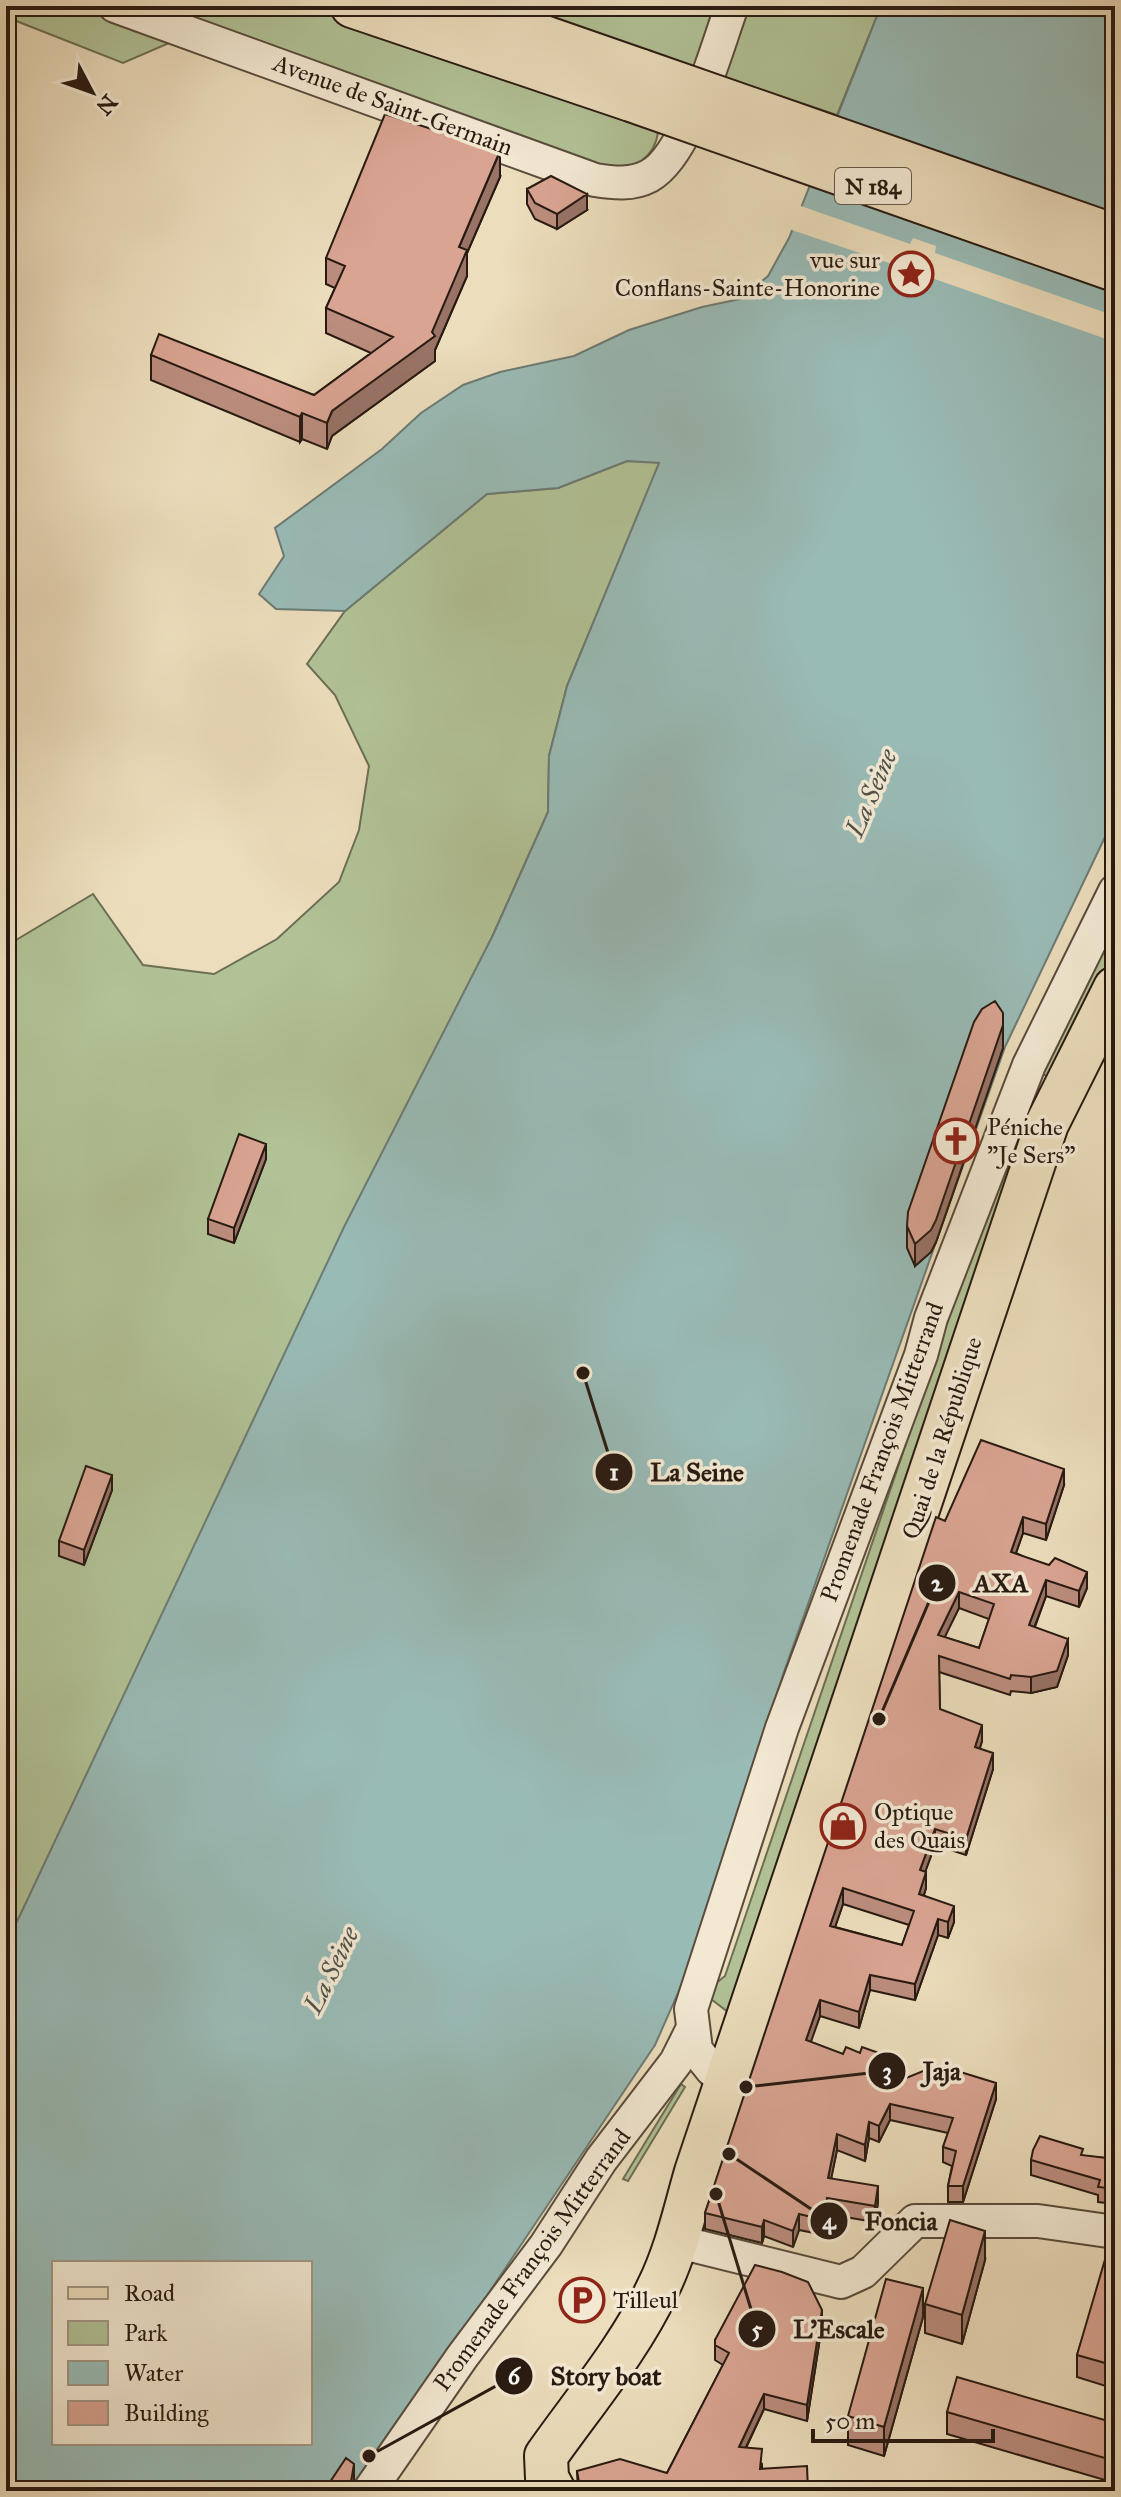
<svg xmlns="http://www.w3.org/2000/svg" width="1121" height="2497" viewBox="0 0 1121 2497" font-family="'IM FELL Great Primer',serif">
	<rect width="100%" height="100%" fill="#ecddbc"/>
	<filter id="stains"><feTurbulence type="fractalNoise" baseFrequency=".0025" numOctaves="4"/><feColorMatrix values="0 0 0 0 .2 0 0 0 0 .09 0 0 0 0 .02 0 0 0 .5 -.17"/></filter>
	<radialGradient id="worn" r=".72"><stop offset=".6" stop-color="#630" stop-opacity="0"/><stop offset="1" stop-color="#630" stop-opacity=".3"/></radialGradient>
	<!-- green -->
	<path fill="#b1c296" stroke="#6c6e54" stroke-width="2" d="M6 6H313L658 132C655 157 634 170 609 171L199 30 123 63 6 17Z
		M511 6H881L837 115Z
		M627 461 660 462 567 686 549 756 548 812 493 935 6 1945V946L93 894 143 965 214 974 277 939 339 882 359 830 369 766 335 695 307 664 345 611 487 494 558 488Z
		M1115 916V950L1049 1077 1038 1072Z
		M1031 1112 728 2012 711 1999 710 1988 725 1976 1018 1114Z
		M681 2084 685 2087 628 2181 623 2179Z"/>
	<!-- water -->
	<path fill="#99bbb6" stroke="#6c7b74" stroke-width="2" fill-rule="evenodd" d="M881 6H1115V816L1005 1047 784 1672 682 1984 655 2045 356 2491H6V1945L344 1227 493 935 548 812 549 756 567 686 659 463 627 461 558 488 487 494 345 611 276 609 259 594 284 556 275 528 382 449 421 413 463 385 500 372 574 356 629 330 702 307 740 299 768 276 789 238ZM54 2263H310V2443H54Z"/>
	<!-- pier -->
	<path fill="#ecddbc" d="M798 205 910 244 913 238 936 246 935 253 1115 316V342L926 276 922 284 899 276 901 267 789 229Z"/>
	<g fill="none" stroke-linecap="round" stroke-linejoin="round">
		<!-- minor casing -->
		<g stroke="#594b3c" stroke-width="36">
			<path id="minor" d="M115 6 595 180C614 183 632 185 649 176 688 155 716 49 732 6
				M730 2075 712 2070 696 2050 691 2009 782 1728 921 1355 931 1318 1029 1065 1115 891
				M675 2241 841 2282 863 2272 915 2221H1038L1115 2232
				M369 2491 462 2357 546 2245 601 2160 676 2062 693 2028"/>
		</g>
		<!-- major casing -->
		<g stroke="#281a12" stroke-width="46">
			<path id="major" d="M352 6 631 100
				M455 6 642 71
				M554 2491 547 2478 546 2456C584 2402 630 2348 658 2288 676 2252 685 2210 696 2172L1047 1124 1115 988"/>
		</g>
		<!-- minor -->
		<use href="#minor" stroke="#f3e9d3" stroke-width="32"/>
		<!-- major -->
		<use href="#major" stroke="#ecddbc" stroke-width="42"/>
		<!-- major-bridge casing -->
		<g stroke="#281a12" stroke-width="46" stroke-linecap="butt">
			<path id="major-bridge" d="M642 71 1115 236
				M631 100 1115 270"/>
		</g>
		<!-- major-bridge -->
		<use href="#major-bridge" stroke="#ecddbc" stroke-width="42"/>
	</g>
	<!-- wall -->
	<path fill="#bb8d7e" stroke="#281a12" stroke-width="2" fill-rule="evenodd" d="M500 177 467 253V276L435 350V361L332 436 327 449 302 439 300 442 151 380V355L314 395 371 353 326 333V308L335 288 326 284V258Z
		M527 189 587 210 557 229 535 219 527 204Z
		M1003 1048 936 1242 931 1252 915 1266 907 1248V1226Z
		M266 1159 234 1243 208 1234V1219Z
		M1064 1485 1046 1540 1023 1533 1016 1553 1087 1588 1079 1607 1046 1596 1035 1627 1068 1655 1057 1687 1031 1693 1011 1691 1010 1695 939 1672 940 1709 982 1741 980 1748 993 1769 966 1855 935 1845 925 1872 926 1888 924 1895 954 1922 948 1938 938 1935 915 2000 870 1990 859 2028 820 2016 810 2042 899 2075 896 2082 996 2099 963 2202H948V2186L952 2166 943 2162V2147L948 2133 890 2120 879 2142 869 2138 865 2161 837 2150 831 2178 878 2202 875 2222 827 2214 824 2235 799 2230 793 2247 764 2236 762 2243 705 2229V2213L945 1521ZM959 1608 989 1619 979 1648 944 1637ZM843 1904 909 1925 902 1945 835 1927Z
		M112 1490 84 1565 59 1556V1541Z
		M1115 1559V1589L1109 1587V1572Z
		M1083 2156 1115 2159V2204L1098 2202V2195L1031 2175V2160Z
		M1115 2240 1112 2388 1077 2377V2355Z
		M985 2260 962 2344 925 2333V2304Z
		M923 2317 884 2456 848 2445V2416Z
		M822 2325 807 2421 764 2409 746 2448 762 2464V2469L808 2491H578L577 2471 667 2473 723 2365 715 2360V2340Z
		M947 2412 1115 2423V2483L947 2434Z"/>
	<!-- shaded-wall -->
	<path fill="#987366" stroke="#281a12" stroke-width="2" d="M500 151V177L467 253V276L435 350V361L332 436 327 449V423L332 411 432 332 459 247Z
		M587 194V210L557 229V214Z
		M302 413V439L300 442V417Z
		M1003 1025V1048L936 1242 931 1252 915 1266V1244Z
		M266 1144V1159L234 1243V1228Z
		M1064 1469V1485L1046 1540V1524Z
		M112 1475V1490L84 1565V1550Z
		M1023 1517V1533L1011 1567V1552Z
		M1087 1572V1588L1079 1607V1591Z
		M1046 1580V1596L1029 1641V1625Z
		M959 1592V1608L938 1651V1635Z
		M1068 1639V1655L1057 1687 1031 1693V1677Z
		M982 1725V1741L975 1763V1747Z
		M993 1753V1769L966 1855V1839Z
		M935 1829V1845L920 1886V1870Z
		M926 1872V1888L919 1910V1894Z
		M843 1888V1904L830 1942V1926Z
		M954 1906V1922L948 1938V1922Z
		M938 1919V1935L915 2000V1984Z
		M870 1975V1990L859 2028V2012Z
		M820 2000V2016L806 2056V2040Z
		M899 2060V2075L889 2101V2085Z
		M996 2083V2099L963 2202V2186Z
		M890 2104V2120L879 2142V2126Z
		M869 2122V2138L865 2161V2145Z
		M837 2134V2150L828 2194V2178Z
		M878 2186V2202L875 2222V2206Z
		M827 2198V2214L824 2235V2220Z
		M799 2214V2230L793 2247V2231Z
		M764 2220V2236L762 2243V2227Z
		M985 2231V2260L962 2344V2315Z
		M923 2288V2317L884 2456V2427Z
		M822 2310V2325L807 2421V2405Z
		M1115 2354V2376L1112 2388V2365Z
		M764 2394V2409L739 2462V2447Z
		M354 2464V2479L352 2491H346Z"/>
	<!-- building -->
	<path fill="#d9a492" stroke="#281a12" stroke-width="2" fill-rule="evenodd" d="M385 114 500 151 459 247 467 250 432 332 435 336 332 411 327 423 302 413 300 417 151 355 159 334 314 395 393 337 326 308 345 266 326 258Z
		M551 176 587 194 557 214 535 203 527 189Z
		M995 1001 1003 1013V1025L936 1220 931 1230 915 1244 907 1226 908 1212 974 1022 982 1009Z
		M239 1134 266 1144 234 1228 208 1219Z
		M981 1440 1064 1469 1046 1524 1023 1517 1011 1552 1049 1565 1055 1558 1087 1572 1079 1591 1046 1580 1029 1625 1068 1639 1057 1671 1031 1677 1011 1675 1010 1679 939 1656 940 1709 982 1725 975 1747 993 1753 966 1839 935 1829 920 1870 926 1872 919 1894 954 1906 948 1922 938 1919 915 1984 870 1975 859 2012 820 2000 806 2040 843 2054 846 2047 860 2053 862 2047 899 2060 889 2085 938 2065 996 2083 963 2186H948L956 2151 943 2147 953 2118 890 2104 879 2126 869 2122 865 2145 837 2134 828 2178 878 2186 875 2206 827 2198 824 2220 799 2214 793 2231 764 2220 762 2227 705 2213 936 1517 945 1521ZM959 1592 994 1604 979 1648 938 1635ZM843 1888 914 1911 902 1945 830 1926Z
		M86 1466 112 1475 84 1550 59 1541Z
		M1115 1559V1574L1109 1572Z
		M1040 2136 1083 2149 1081 2155 1115 2159V2189L1098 2187 1100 2180 1031 2160 1033 2150Z
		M950 2220 985 2231 962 2315 925 2304Z
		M1111 2239 1115 2240V2354L1112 2365 1077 2355Z
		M755 2265 782 2272 808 2282 822 2310 807 2405 764 2394 739 2447 762 2449 760 2469 807 2466 808 2491H582L580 2488 577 2471 620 2459 667 2473 729 2353 715 2345V2340Z
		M886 2279 923 2288 884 2427 848 2416Z
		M957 2377 1115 2423V2461L947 2412Z
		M346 2458 354 2464 351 2482 346 2491H324Z
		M531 2483 538 2491H520L524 2487Z"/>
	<!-- icons -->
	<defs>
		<g id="sight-ring" transform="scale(2.3)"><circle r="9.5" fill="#f3e9d3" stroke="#8f2418" stroke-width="1.5"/><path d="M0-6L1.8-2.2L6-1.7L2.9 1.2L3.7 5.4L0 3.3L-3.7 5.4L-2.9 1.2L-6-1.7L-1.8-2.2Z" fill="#8f2418"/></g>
		<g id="church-ring" transform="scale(2.3)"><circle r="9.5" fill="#f3e9d3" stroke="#8f2418" stroke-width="1.5"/><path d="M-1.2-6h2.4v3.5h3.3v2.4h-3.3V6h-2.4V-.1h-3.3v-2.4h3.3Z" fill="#8f2418"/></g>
		<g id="shop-ring" transform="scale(2.3)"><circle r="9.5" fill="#f3e9d3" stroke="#8f2418" stroke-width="1.5"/><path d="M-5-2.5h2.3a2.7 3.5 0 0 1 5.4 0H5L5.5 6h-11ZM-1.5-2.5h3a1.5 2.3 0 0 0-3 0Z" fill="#8f2418"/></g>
		<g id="parking-ring" transform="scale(2.3)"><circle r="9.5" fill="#f3e9d3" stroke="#8f2418" stroke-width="1.5"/><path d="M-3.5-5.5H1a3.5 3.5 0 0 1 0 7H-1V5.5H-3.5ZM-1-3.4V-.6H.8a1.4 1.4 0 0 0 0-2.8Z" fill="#8f2418"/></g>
	</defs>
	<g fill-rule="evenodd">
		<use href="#sight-ring" x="911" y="274"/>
		<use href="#church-ring" x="956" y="1141"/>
		<use href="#shop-ring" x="843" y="1826"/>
		<use href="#parking-ring" x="582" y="2300"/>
	</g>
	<g text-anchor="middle" stroke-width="7" stroke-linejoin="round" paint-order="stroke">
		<!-- shield labels -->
		<rect fill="#f3e9d3" stroke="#65584c" stroke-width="2" x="835" y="168" width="76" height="36" rx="6"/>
		<g font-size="22" font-weight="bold" fill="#281a12">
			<text x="873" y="194">N 184</text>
		</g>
		<!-- street labels -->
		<g font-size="24" fill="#281a12" stroke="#f3e9d3">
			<text transform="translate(393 105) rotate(20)" y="8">Avenue de Saint-Germain</text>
			<text transform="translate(942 1438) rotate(-72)" y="8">Quai de la République</text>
			<text transform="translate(882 1452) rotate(-70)" y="8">Promenade François Mitterrand</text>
			<text transform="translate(532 2260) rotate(-54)" y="8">Promenade François Mitterrand</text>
		</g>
		<!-- poi labels -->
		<g font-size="24" fill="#281a12" stroke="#f3e9d3" text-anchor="start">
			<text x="880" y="268" text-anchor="end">vue sur<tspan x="880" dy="28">Conflans-Sainte-Honorine</tspan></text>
			<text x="987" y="1135">Péniche<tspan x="987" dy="28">"Je Sers"</tspan></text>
			<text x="874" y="1820">Optique<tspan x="874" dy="28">des Quais</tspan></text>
			<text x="613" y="2308">Tilleul</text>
		</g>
		<!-- water labels -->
		<g font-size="26" font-style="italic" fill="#50524b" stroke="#f3e9d3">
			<text transform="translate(871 793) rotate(-67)" y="9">La Seine</text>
			<text transform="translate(331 1970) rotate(-64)" y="9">La Seine</text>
		</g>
	</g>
	<!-- callouts -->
	<path fill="none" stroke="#281a12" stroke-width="3" d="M583 1373L614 1472M879 1719L937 1583M746 2087L887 2071M729 2154L829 2221M716 2194L757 2329M369 2456L514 2376"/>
	<g fill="#281a12" stroke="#f3e9d3" stroke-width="3">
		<circle cx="583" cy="1373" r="8"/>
		<circle cx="879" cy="1719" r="8"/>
		<circle cx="746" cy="2087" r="8"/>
		<circle cx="729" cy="2154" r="8"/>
		<circle cx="716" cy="2194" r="8"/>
		<circle cx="369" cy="2456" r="8"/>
		<circle cx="614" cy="1472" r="20"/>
		<circle cx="937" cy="1583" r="20"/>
		<circle cx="887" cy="2071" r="20"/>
		<circle cx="829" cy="2221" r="20"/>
		<circle cx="757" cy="2329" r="20"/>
		<circle cx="514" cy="2376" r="20"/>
	</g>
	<g font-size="24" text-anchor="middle" font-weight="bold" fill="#fff">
		<text x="614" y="1480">1</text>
		<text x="937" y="1591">2</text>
		<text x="887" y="2079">3</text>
		<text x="829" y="2229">4</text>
		<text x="757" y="2337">5</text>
		<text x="514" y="2384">6</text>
	</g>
	<g font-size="26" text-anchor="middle" font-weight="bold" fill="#281a12" stroke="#f3e9d3" stroke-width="7" stroke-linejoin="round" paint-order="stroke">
		<text x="697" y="1481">La Seine</text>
		<text x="1001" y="1592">AXA</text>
		<text x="942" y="2080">Jaja</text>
		<text x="901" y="2230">Foncia</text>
		<text x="839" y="2338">L’Escale</text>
		<text x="606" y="2385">Story boat</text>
	</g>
	<!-- margin -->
	<rect width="1121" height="2497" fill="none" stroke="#ecddbc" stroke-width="32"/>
	<rect x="8" y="8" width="1105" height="2481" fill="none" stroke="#281a12" stroke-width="4"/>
	<rect x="16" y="16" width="1089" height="2465" fill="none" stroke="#281a12" stroke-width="2"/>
	<!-- legend -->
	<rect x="52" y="2261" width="260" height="184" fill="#f3e9d3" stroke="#a29686" stroke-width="2"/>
	<rect x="68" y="2287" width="40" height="12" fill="#ecddbc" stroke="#a29686" stroke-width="2"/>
	<text x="124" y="2301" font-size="24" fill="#281a12">Road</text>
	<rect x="68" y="2321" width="40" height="24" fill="#b1c296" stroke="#a29686" stroke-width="2"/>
	<text x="124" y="2341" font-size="24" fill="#281a12">Park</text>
	<rect x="68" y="2361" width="40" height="24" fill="#99bbb6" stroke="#a29686" stroke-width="2"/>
	<text x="124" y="2381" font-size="24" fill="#281a12">Water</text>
	<rect x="68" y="2401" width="40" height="24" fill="#d9a492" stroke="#a29686" stroke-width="2"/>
	<text x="124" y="2421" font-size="24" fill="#281a12">Building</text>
	<!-- north arrow -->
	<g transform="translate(92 92) rotate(131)" stroke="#f3e9d3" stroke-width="6" paint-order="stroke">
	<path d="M0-6L14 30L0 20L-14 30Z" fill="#281a12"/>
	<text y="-12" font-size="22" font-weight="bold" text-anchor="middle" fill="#281a12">N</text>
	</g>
	<!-- scale -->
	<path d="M813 2429v12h180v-12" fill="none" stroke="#281a12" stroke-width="4"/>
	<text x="825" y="2429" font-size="24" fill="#281a12" stroke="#f3e9d3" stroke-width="6" paint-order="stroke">50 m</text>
	<rect width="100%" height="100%" filter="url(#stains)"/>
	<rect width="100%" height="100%" fill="url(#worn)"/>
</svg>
